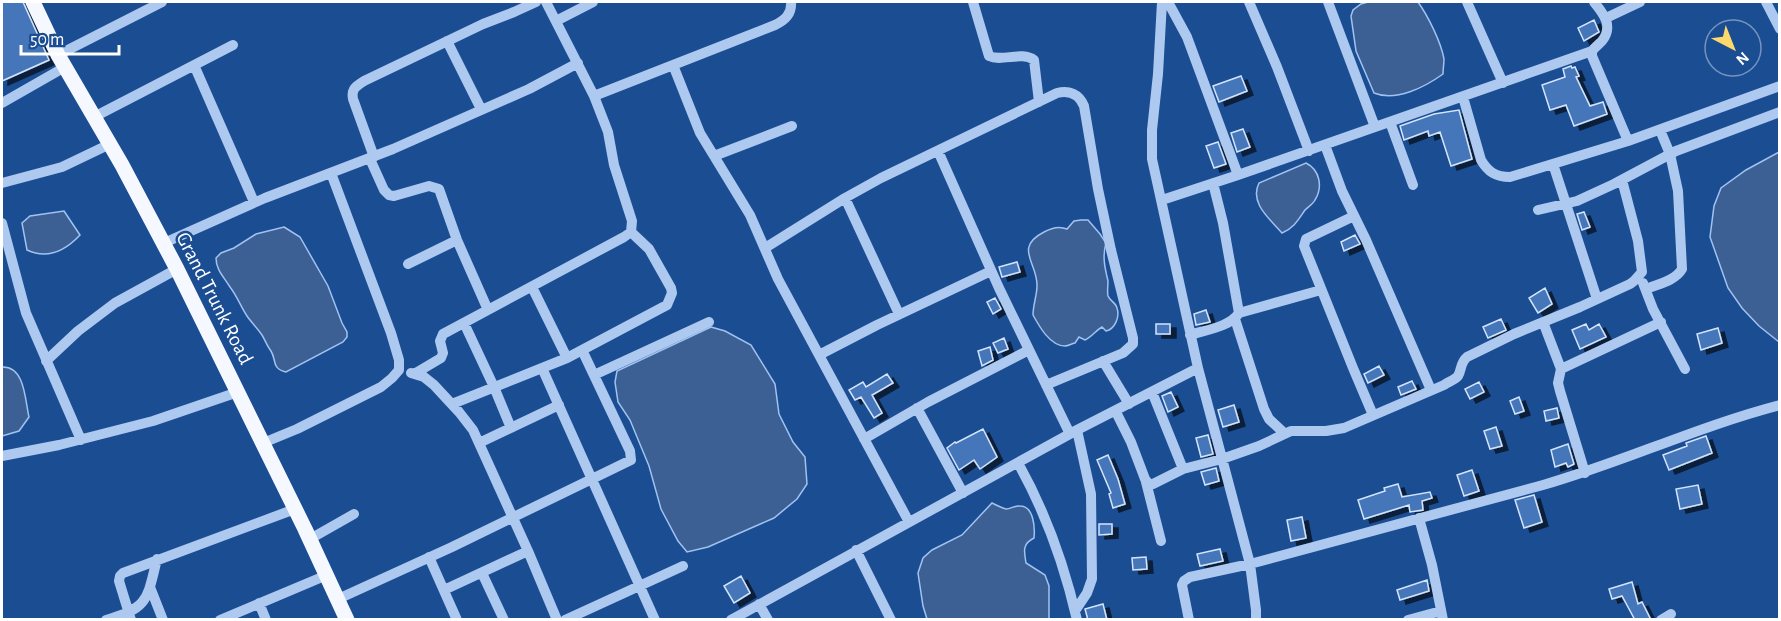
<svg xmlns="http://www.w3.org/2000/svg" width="1781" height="621" viewBox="0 0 1781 621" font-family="'Alegreya Sans',sans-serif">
	<defs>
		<filter id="shadow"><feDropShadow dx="6" dy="4" stdDeviation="0" flood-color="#0009"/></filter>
	</defs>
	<rect width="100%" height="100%" fill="#1b4d93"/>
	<!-- water -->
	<path fill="#3d6094" stroke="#a0c3f1" stroke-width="1.5" d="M1368 2H1418C1428 16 1441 42 1444 59 1444 64 1443 69 1443 74 1425 87 1396 102 1374 93L1356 51 1351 16 1353 10 1361 4Z
		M1779 152V342L1759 326 1742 308 1728 288 1710 237 1714 206 1721 188 1746 170Z
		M1306 163C1320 170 1323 187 1315 200 1313 204 1308 207 1305 210 1298 220 1294 228 1282 233 1270 219 1249 203 1259 183Z
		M64 211 80 235C65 251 48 260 27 250L22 223 30 216Z
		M1081 220H1088L1100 234 1106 243C1102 257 1105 268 1108 281 1108 286 1107 292 1108 296 1110 301 1116 303 1117 308 1120 317 1115 329 1106 331L1102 327C1095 331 1092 337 1085 340L1079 337 1075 343C1071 344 1068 346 1065 346 1050 346 1039 326 1033 315 1033 305 1037 295 1037 286 1038 263 1013 248 1044 232 1051 228 1060 226 1067 229L1074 221Z
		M284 227 300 237 328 286 342 323 347 332V337L343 342 286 372C271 368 277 361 271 351 267 346 265 340 262 335 257 328 252 323 247 316 241 307 237 296 230 287 224 277 216 270 216 258L221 253 234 248 256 234Z
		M711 327 725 331 751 345 775 384 779 414 793 442 805 457 807 484 797 499 774 518 708 547 687 552 678 541 661 509 649 466 630 420 618 402 615 382 617 371Z
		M2 367C25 366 25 400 29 417L19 431 2 436Z
		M992 503C996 505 1002 508 1006 509 1011 509 1015 505 1020 506 1034 506 1035 528 1034 538 1022 544 1024 551 1026 563L1045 575 1049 586V619H927L923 606 918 573 923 558 932 550 962 535Z"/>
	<!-- building -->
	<path fill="#4476ba" stroke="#d3e4fb" stroke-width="1.5" filter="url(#shadow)" d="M2 2H23L49 60 2 81Z
		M1594 20 1599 32 1584 41 1578 28Z
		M1571 66 1572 68 1575 67 1579 76 1576 77 1590 106 1603 102 1607 114 1574 126 1566 105 1550 110 1542 85 1565 77 1563 69Z
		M1241 76 1247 91 1219 102 1213 86Z
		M1459 110 1472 159 1451 166 1440 132 1429 136 1428 131 1404 140 1400 126 1434 114Z
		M1243 129 1250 147 1237 152 1231 133Z
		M1218 142 1226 164 1214 168 1206 146Z
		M1584 212 1590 227 1582 230 1577 214Z
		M1355 235 1360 244 1344 251 1341 242Z
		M1017 262 1020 272 1002 277 999 267Z
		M1545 288 1552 304 1538 313 1529 298Z
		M995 298 1001 309 993 314 987 302Z
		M1206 310 1210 322 1196 325 1194 314Z
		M1501 319 1506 330 1488 338 1483 327Z
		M1156 324H1170V334H1156Z
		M1586 324 1589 330 1599 324 1606 337 1580 349 1572 330Z
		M1718 328 1722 343 1701 350 1697 334Z
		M1004 338 1008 349 998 353 993 343Z
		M990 347 993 360 982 366 978 351Z
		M1379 366 1384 375 1368 383 1364 374Z
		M887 374 893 383 872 395 882 413 874 418 861 397 855 400 849 390 863 382 866 387Z
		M1412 381 1416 389 1401 395 1398 387Z
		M1479 382 1484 392 1470 399 1465 389Z
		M1171 392 1178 407 1168 412 1162 396Z
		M1519 397 1524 411 1515 414 1510 401Z
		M1234 405 1239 422 1223 427 1218 410Z
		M1557 408 1559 418 1546 421 1544 411Z
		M1496 427 1502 446 1490 449 1484 431Z
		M983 429 997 457 980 469 974 460 959 470 947 448 955 442 956 443Z
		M1208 435 1213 454 1201 457 1196 438Z
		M1706 436 1712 453 1669 470 1663 455 1687 446 1686 443Z
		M1568 444 1574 464 1568 467 1566 463 1555 467 1551 450Z
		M1108 455 1118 479 1125 504 1113 508 1109 494 1111 493 1097 460Z
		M1216 468 1219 481 1205 485 1201 472Z
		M1472 470 1479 491 1464 496 1457 475Z
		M1398 484 1402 497 1430 492 1432 498 1422 501 1423 510 1410 512 1409 505 1364 519 1358 500 1385 491 1384 488Z
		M1698 485 1702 504 1680 509 1676 489Z
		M1534 495 1542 522 1524 528 1515 500Z
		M1302 517 1306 538 1291 541 1287 520Z
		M1099 524H1112V534L1099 535Z
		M1220 549 1223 561 1200 566 1197 554Z
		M1146 557 1147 569 1133 570 1132 558Z
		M741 576 750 593 734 603 724 586Z
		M1427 580 1429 591 1400 600 1397 590Z
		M1632 582 1638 604 1642 602 1651 620H1635L1622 596 1612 599 1609 589Z
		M1103 604 1107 620H1088L1085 609Z"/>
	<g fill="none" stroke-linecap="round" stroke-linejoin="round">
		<!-- minor -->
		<path stroke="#adc9ef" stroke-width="10" d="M973 2 989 56C1002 62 1022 51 1034 60L1039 102
			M1162 2 1158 74 1152 130V159L1198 368 1250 564 1256 610V620
			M1168 2 1187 37 1238 175
			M1249 2 1277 67 1309 151
			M1328 2 1375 127
			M1467 2 1503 83
			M1594 2C1603 13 1614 26 1602 41 1599 44 1595 47 1592 51V56L1628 141
			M1766 2 1780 29
			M1606 18 1640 2
			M556 21 593 2
			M447 41 481 109
			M58 55 162 2
			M194 65 254 202
			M673 65 700 133 750 215 778 279 909 522
			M594 96 775 25C785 20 792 14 791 2
			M1463 97 1481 160C1488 172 1496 177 1510 177L1628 141 1780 86
			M2 103 65 67
			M94 117 233 45
			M1390 122 1413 185
			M1325 145 1342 191 1366 240 1431 390
			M938 151 999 288 1070 434
			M714 156 792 126
			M374 157 353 99C351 89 356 86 364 81L483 24 514 12 536 2
			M370 159 384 190 389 195 394 196 429 186 439 189 457 240 488 310
			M1553 164 1597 299
			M2 183 62 167 110 144
			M845 198 899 314
			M1162 200 1238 175 1592 51
			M1538 210 1577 201 1614 184 1676 151 1780 112
			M1354 216 1306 239 1304 246 1353 368 1373 415
			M2 223 26 313 81 440
			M164 243 265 198 393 149 529 89 578 63
			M765 248 845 198 881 178 1057 93C1069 90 1079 94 1084 106L1098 189 1111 250 1133 338V344L1123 353 1046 385
			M408 264 457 240
			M1643 283 1653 309 1685 369
			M532 287 567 358
			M1646 289C1658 284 1675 281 1682 269L1678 191 1670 154 1660 130
			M1239 313 1321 290
			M1235 319 1264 409 1269 419 1284 433
			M1543 322 1561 369 1558 383 1560 391 1585 473
			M464 323 494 387 511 428
			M1190 335C1205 330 1230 327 1239 313L1223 223 1213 183
			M819 355 877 325 991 271
			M46 361 78 331 115 303 177 269
			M1103 361 1129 404
			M542 368 655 620
			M1561 369 1661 322
			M411 373 424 377 434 385 459 412 473 430 528 551 557 620
			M414 374 441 358 443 353 440 341 443 334 624 237 631 232 632 221 614 165 608 132 594 96 546 2
			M594 375 709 322
			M1152 392 1183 469
			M452 404 567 358 667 305 672 293 671 288 649 249 631 232
			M917 408 963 493
			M1116 412 1131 442 1145 479 1149 484H1153L1183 469 1222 459 1259 446 1291 431H1326L1344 428 1444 385C1448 382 1455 380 1458 376 1462 369 1460 363 1467 357L1514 334 1580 307 1630 284 1634 281 1642 272 1638 241 1622 180
			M864 439 928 402 1029 350
			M263 443 297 429 381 387 392 378 399 370V360L391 333 331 173
			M479 443 559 405
			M2 456 59 445 153 421 238 392
			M1018 463C1046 513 1064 563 1077 620
			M1146 482 1161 541
			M1419 518 1432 565 1443 620
			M310 539 354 514
			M856 550 891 620
			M429 557 457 620
			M482 573 504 620
			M150 587 163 620
			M444 590 528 551
			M338 599 452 547 631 460 630 451 582 350
			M259 603 266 620
			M759 604 768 620
			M1075 611 1087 593 1092 579 1091 494 1077 430
			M106 620C149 608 147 599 157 559
			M131 620 119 581 120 576 123 573 295 509
			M220 620 327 575
			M565 620 683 566
			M731 620 1077 430 1198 368
			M1189 620 1182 585 1184 581 1190 577 1250 564 1543 485C1623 462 1699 426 1780 405
			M1408 620 1441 611
			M1661 620 1671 614"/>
		<!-- major -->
		<path stroke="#f5f8ff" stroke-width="15" d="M33 2 58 55 122 165 177 269 305 529 347 620"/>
	</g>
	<g text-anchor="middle" stroke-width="5" stroke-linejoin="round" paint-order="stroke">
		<!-- street labels -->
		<g font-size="21" fill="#fff" stroke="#1b4d93">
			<text transform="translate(215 298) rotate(63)" y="7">Grand Trunk Road</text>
		</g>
	</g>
	<!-- border -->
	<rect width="1781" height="621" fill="none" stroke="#ffffff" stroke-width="6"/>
	<!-- north arrow -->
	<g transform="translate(1733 48) rotate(138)"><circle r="28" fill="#1b4d93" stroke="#7694be" stroke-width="1.5"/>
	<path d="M0-4.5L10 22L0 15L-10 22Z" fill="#ffd86b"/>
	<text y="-9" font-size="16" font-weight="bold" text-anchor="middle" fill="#ffffff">N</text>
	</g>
	<!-- scale -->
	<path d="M21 45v9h98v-9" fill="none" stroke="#ffffff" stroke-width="3"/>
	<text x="30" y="45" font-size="18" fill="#ffffff" stroke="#1b4d93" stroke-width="4.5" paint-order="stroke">50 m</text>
</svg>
